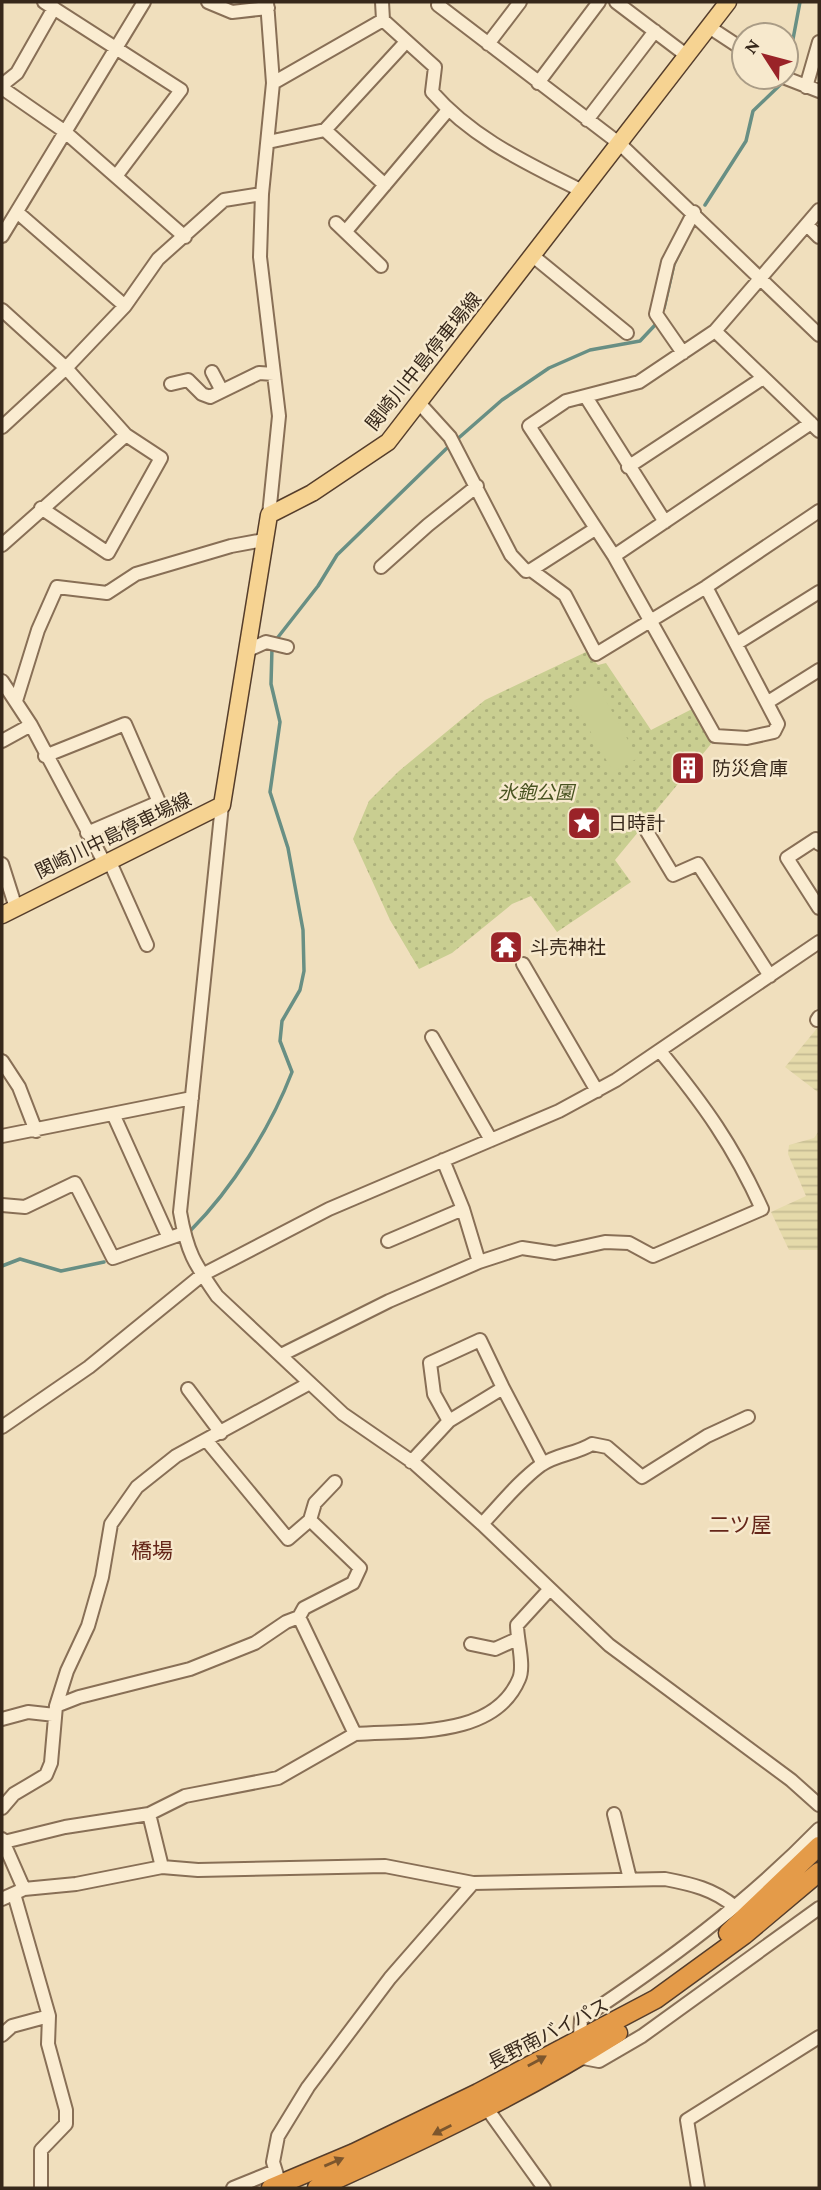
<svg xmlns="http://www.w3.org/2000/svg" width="821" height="2190" viewBox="0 0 821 2190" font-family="'Crimson Pro','Noto Sans JP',serif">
	<defs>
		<pattern id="farmland-rules" width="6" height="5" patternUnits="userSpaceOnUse" patternTransform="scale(1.75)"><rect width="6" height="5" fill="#e5daaa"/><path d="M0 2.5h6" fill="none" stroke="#c5bb92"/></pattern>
		<pattern id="grass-dots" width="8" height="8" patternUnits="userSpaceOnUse" patternTransform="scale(1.75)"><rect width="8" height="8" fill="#c9ce91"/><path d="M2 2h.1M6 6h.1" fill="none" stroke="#adb17c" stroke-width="1.8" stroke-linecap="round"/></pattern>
	</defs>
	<rect width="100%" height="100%" fill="#f0dfbd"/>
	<!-- farmland -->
	<path fill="url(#farmland-rules)" d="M819 1026V1093L785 1067Z
		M819 1131V1250H789L771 1212 806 1196 788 1154 789 1145 814 1138Z"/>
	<!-- grass -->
	<path fill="url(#grass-dots)" d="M586 652 598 665 606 663 651 730 694 708 711 744 615 860 631 882 557 932 531 896 512 904 452 953 419 969 390 920 353 839 369 801 399 771 485 700Z"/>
	<!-- pitch -->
	<path fill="#c9ce91" d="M595 681 638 758 613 772 571 697Z"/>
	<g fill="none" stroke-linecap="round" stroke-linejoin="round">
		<!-- stream -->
		<path stroke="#688f84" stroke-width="3.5" d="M787 71 800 2
			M705 205 746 141 753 111 780 85
			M664 308 674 264 684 244
			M275 641 318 586 337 555 446 449 502 400 549 368 590 350 640 341 656 324
			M191 1230C232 1189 271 1127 292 1072L280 1041 282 1021 300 990 304 971 303 930 288 848 270 792 280 722 271 684 272 648
			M2 1266 20 1259 61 1271 104 1262"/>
		<!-- minor casing -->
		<g stroke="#886f56" stroke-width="16">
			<path id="minor" d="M44 2 181 90 117 175
				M208 2 232 12 268 8
				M267 2 273 83 262 194 260 257 279 416 269 515
				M382 2 383 20
				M440 2 438 5 620 144 819 335
				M616 2 686 55
				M709 27 744 50
				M488 44 520 2
				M783 77 819 91
				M273 83 383 20 435 67 432 92C473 139 527 163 582 191
				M538 83 599 2
				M2 85 17 73 54 8
				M806 87 819 42
				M2 88 64 131 185 237
				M587 120 655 31
				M325 130 405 43
				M268 142 325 130 385 185
				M17 212 125 306
				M336 223 381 266
				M807 225 819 237
				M346 231 448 110
				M2 236 144 2
				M533 256 627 333
				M2 310 66 368 126 435 161 458 108 553 41 508
				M715 331 819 431
				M683 353 656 314 668 262 694 212
				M212 372 222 391
				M171 384 188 380 202 394 210 397 259 373 274 374
				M586 397 665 522
				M420 404 450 437 511 555 526 571 531 570 565 595 596 654 706 587 819 511
				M2 427 66 368 125 306 158 259 224 200 262 194
				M628 467 763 378
				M2 545 126 435
				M614 556 811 423
				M381 567 428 525 477 486
				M531 570 595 529
				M706 587 778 724 774 732 747 738 715 736 614 556 529 426 566 401 639 382 715 331 819 210
				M736 644 819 592
				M246 651 266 642 287 647
				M2 681 31 725 104 862
				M16 701 38 630 57 587 107 593 136 574 231 546 264 540
				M768 702 819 670
				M2 741 31 725
				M45 756 125 724 159 802 87 833
				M222 805 180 1212C187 1252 194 1263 217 1296L343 1414 414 1463 482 1524 609 1645 791 1780 819 1805
				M643 825 673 875 698 864 770 976
				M819 844 816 839 787 858 819 908
				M109 860 147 945
				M2 864 16 908
				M523 964 597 1091
				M817 1020 819 1017
				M432 1037 491 1140
				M2 1061 19 1087 36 1131
				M114 1116 169 1238
				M2 1136 192 1098
				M443 1160 463 1209 479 1262
				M2 1205 25 1207 75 1183 113 1258 184 1233
				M388 1241 463 1209
				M281 1355 389 1301 479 1262 522 1248 555 1253 605 1242 629 1243 653 1256 762 1209C733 1145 704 1105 660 1051
				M503 1388 543 1464
				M188 1389 221 1433
				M2 1427 89 1367 202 1275 329 1209 559 1111 616 1080 819 942
				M411 1462 449 1421 503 1388 480 1340 430 1363 434 1394 449 1421
				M310 1520 315 1503 335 1482
				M482 1524C501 1504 519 1481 541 1465 557 1454 576 1454 592 1444L607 1447 642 1477 707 1436 748 1417
				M471 1644 495 1649 517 1639
				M56 1706 79 1697 190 1669 255 1643 286 1622 299 1617 304 1608 353 1583 360 1568 310 1520 288 1539 207 1441
				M2 1719 28 1712 55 1715
				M355 1734C408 1730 494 1739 519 1679 525 1666 517 1640 517 1625L549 1590
				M2 1808 14 1794 46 1775 51 1763 56 1706 67 1671 88 1626 102 1577 111 1524 137 1487 176 1456 310 1383
				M614 1814 630 1879
				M2 1839 24 1889
				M4 1842 65 1827 149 1814
				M162 1867 149 1814 185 1796 278 1778 355 1734 299 1617
				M14 1894 49 2016 48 2044 66 2110V2124L41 2150V2188
				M2 1899 24 1889 76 1884 162 1867 198 1870 385 1866 473 1883 665 1879C691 1884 714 1889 735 1907
				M2 2035 12 2026 49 2016
				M580 2037 581 2019C667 1962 747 1903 819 1829
				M578 2057 599 2061 642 2036 819 1908
				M483 2103 544 2188
				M280 2185 273 2162 278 2136 308 2087 390 1978 473 1883
				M233 2188 275 2171
				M698 2188 687 2120 819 2037"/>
		</g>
		<!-- major casing -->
		<g stroke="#553d2b" stroke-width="19">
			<path id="major" d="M2 915 222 805 269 515 312 493 388 442 728 2"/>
		</g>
		<!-- highway casing -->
		<g stroke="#553d2b" stroke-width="21">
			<path id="highway" d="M728 1933 819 1846
				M271 2188 354 2153 478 2093 656 1999 744 1935 819 1872
				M317 2188C420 2142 523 2093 618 2033"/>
		</g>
		<!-- minor -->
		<use href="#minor" stroke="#faecd1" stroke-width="12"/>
		<!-- major -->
		<use href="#major" stroke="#f6d392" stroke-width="16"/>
		<!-- highway -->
		<use href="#highway" stroke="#e49b49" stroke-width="18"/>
	</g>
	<!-- one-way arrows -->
	<defs><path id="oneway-solid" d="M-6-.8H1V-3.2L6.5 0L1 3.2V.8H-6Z" transform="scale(1.75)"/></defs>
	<g fill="#7c562d">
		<use href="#oneway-solid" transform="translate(537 2061) rotate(-29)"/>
		<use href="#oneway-solid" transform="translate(442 2130) rotate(153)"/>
		<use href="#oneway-solid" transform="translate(334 2162) rotate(-23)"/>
	</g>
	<!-- icons -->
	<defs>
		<g id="building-square" transform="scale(1.75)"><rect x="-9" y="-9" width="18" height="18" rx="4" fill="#9a2328" stroke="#f7e9cd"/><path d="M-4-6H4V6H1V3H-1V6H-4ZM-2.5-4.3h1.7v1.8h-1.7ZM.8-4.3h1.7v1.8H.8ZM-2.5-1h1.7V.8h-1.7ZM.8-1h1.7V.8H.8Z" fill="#fff"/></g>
		<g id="sight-square" transform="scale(1.75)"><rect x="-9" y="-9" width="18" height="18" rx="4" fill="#9a2328" stroke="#f7e9cd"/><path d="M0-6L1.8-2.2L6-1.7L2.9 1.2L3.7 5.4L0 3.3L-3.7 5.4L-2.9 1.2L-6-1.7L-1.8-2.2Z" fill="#fff"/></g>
		<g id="temple-square" transform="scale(1.75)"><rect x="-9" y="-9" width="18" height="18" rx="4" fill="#9a2328" stroke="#f7e9cd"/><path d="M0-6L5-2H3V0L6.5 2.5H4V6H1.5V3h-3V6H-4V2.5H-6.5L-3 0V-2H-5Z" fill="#fff"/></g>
	</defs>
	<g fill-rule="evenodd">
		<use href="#building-square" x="688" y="768"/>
		<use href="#sight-square" x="584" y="823"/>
		<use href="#temple-square" x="506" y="947"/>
	</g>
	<g text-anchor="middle" stroke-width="5" stroke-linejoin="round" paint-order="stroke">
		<!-- street labels -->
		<g font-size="19" fill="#37281b" stroke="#f7e9cd">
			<text transform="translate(423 361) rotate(-51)" y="7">関崎川中島停車場線</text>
			<text transform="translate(113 835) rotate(-26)" y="7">関崎川中島停車場線</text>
			<text transform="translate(548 2033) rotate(-27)" y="7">長野南バイパス</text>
		</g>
		<!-- poi labels -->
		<g font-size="19" fill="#37281b" stroke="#f7e9cd" text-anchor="start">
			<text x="712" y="775">防災倉庫</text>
			<text x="608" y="830">日時計</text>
			<text x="530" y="954">斗売神社</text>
		</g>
		<!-- park labels -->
		<g font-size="19" font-style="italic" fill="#495421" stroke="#f7e9cd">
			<text x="536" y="799">氷鉋公園</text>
		</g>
		<!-- neighbourhood labels -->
		<g font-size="21" fill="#652619" stroke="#f7e9cd">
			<text x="740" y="1532">二ツ屋</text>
			<text x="152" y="1558">橋場</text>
		</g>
	</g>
	<!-- border -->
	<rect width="821" height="2190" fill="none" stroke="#37281b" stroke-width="7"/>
	<!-- north arrow -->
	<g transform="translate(765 56) rotate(306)"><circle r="33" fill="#f7e9cd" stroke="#aa9c86" stroke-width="2"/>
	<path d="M0-5L12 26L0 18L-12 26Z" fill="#9a2328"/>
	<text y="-10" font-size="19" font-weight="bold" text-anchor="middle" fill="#37281b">N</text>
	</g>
</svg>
